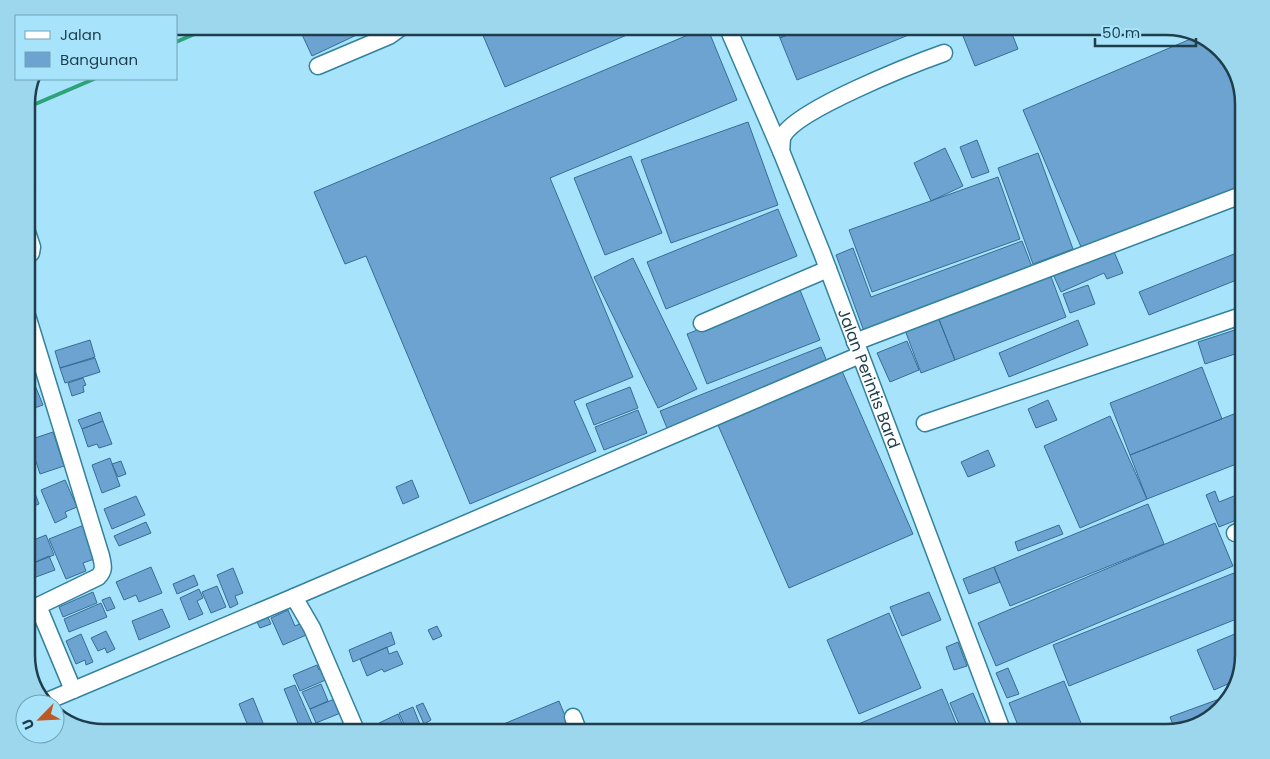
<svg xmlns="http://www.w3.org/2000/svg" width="1270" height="759" viewBox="0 0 1270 759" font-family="Poppins,sans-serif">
	<rect width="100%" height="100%" fill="#a7e4fc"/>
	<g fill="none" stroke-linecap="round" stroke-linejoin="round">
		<!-- stream -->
		<path stroke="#2ea279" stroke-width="4" d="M176 42 213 26
			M26 108 94 79"/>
	</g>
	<!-- building -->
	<path fill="#6da3d0" stroke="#376c96" d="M298 26H362L365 31 312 56Z
		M479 26H648L505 87Z
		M775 26H808L780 38Z
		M808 26H931L797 80 780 38Z
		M959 26H1009L1018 49 975 66Z
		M1052 26H1068L1054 32Z
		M707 27 737 100 550 178 633 377 574 401 596 451 470 504 366 256 345 264 314 192Z
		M1200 35 1205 37 1233 65 1244 99V187L1084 254 1023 110Z
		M748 122 778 205 671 243 641 160Z
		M977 140 989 172 972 178 960 147Z
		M945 148 963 186 931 201 914 163Z
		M1038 153 1073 249 1033 264 998 168Z
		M631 156 662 233 605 255 574 178Z
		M998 177 1020 239 872 292 849 230Z
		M778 209 797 256 666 309 647 262Z
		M1022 241 1034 272 865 334 836 255 853 248 871 297Z
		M1112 247 1123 273 1107 279 1104 273 1061 292 1052 272Z
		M1244 250V277L1149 315 1139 292Z
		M633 258 697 389 658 408 594 277Z
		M1050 274 1066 317 955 360 938 317Z
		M1088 285 1095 304 1070 313 1063 294Z
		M800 290 820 340 707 384 687 334Z
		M938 317 955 360 921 373 905 330Z
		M1078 320 1088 345 1009 377 999 353Z
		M1244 327V351L1205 364 1198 342Z
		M90 340 95 357 60 368 55 351Z
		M907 341 919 370 890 382 877 353Z
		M29 342 35 360 26 363V343Z
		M821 347 828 364 667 428 660 411Z
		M95 358 100 372 65 383 60 368Z
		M1202 367 1222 419 1130 455 1110 403Z
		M842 371 913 534 789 588 718 425Z
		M32 378 43 405 26 411V380Z
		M83 378 86 385 83 386 84 392 72 396 68 383Z
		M630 387 638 408 594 425 586 404Z
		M1048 400 1057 420 1036 428 1028 409Z
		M638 410 647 433 604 450 595 427Z
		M1244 410V461L1147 499 1130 455Z
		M100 412 103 421 82 429 78 420Z
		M1110 416 1147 499 1080 528 1044 446Z
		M103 421 112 444 99 448 97 444 88 447 82 429Z
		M53 432 64 466 40 474 29 440Z
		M988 450 995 466 968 477 961 462Z
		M110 458 120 486 102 493 92 465Z
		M121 461 126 474 118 477 112 464Z
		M26 465 31 479 26 481Z
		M65 480 77 507 65 512 67 517 55 523 41 490Z
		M412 480 419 497 403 504 396 487Z
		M33 488 39 504 29 508 26 500V490Z
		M1215 491 1219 502 1244 492V517L1219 527 1206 495Z
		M136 496 145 515 112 529 104 509Z
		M1148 504 1164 544 1010 606 994 567Z
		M26 506 34 523 26 526Z
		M146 522 151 533 119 546 114 536Z
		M1215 523 1233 566 996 666 978 623Z
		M84 525 97 558 83 563 86 571 66 579 49 539Z
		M1059 525 1063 534 1018 551 1015 542Z
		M46 535 54 555 26 566V543Z
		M49 556 55 570 36 577 31 564Z
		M151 567 162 593 139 602 136 595 124 600 116 582Z
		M994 567 1000 582 969 594 963 579Z
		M233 568 243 593 235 596 238 604 230 608 217 575Z
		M1244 569V616L1069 686 1053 645Z
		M194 575 198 585 177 594 173 584Z
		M217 586 226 607 211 613 202 592Z
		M199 589 203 598 197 601 203 614 189 620 180 598Z
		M93 592 97 603 63 617 59 607Z
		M929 592 941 620 902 636 890 607Z
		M110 597 115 608 107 611 102 600Z
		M101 603 107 617 69 632 64 619Z
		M162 609 170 627 139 640 132 621Z
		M288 610 295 626 306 621 311 633 283 645 271 618Z
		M266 613 271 624 260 628 255 618Z
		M889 613 921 688 859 714 827 640Z
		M437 626 442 636 433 640 428 630Z
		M1244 630V655L1237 680 1214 690 1197 650Z
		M106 631 115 649 107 653 105 648 98 651 91 638Z
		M391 632 395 644 353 662 349 650Z
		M81 634 93 662 86 665 85 660 76 664 66 641Z
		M958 642 967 666 954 670 946 647Z
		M387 647 389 654 397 651 403 664 384 672 382 669 367 676 360 659Z
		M317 665 319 670 323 668 328 679 300 691 293 675Z
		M1008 668 1019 694 1007 698 996 673Z
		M1064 681 1085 733H1021L1009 703Z
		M321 684 328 701 310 709 302 692Z
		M295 685 316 733H302L284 689Z
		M942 689 960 733H837Z
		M973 693 990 733H963L950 703Z
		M1233 694 1205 722 1175 730 1170 717Z
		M253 698 267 733H251L239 704Z
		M337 698 343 712 316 723 310 709Z
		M559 701 572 733H496L494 728Z
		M423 703 431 720 424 724 416 706Z
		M413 707 421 727 408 733 399 713Z
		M398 714 406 733H375L382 729 379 723Z"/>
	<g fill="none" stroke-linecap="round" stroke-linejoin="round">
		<!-- minor casing -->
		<g stroke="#32829e" stroke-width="19">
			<g id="minor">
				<path id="s1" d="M727 26 781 151 822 253 1003 733"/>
				<path d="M318 66 389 36 403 26"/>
				<path d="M781 151C782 147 781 140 783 136 796 110 913 64 944 53"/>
				<path d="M26 229 32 247 31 253 26 257"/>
				<path d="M26 312 101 556C103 565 105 570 98 577L38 606 32 607 26 604"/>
				<path d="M702 323 828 269"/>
				<path d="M855 342 1244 194"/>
				<path d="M925 423 1244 315"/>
				<path d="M1235 533 1244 529"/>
				<path d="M294 597 860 355"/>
				<path d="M38 606 73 690"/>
				<path d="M45 702 294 597 312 628 357 733"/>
				<path d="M573 717 579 733"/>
			</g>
		</g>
		<!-- minor -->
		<use href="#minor" stroke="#fff" stroke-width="16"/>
	</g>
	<g text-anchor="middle" stroke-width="5" stroke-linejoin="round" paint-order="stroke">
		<!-- street labels -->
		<g font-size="16" fill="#1e3e4b" stroke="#a7e4fc">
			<text dy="6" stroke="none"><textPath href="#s1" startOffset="380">Jalan Perintis Bard</textPath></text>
		</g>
	</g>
	<!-- crop -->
	<path d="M0 0H1270V759H0ZM104 35H1166A69 69 0 0 1 1235 104V655A69 69 0 0 1 1166 724H104A69 69 0 0 1 35 655V104A69 69 0 0 1 104 35Z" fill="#9cd7ee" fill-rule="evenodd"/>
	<path fill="none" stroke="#1e3e4b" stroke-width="2.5" d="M104 35H1166A69 69 0 0 1 1235 104V655A69 69 0 0 1 1166 724H104A69 69 0 0 1 35 655V104A69 69 0 0 1 104 35Z"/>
	<!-- legend -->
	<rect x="15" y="15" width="162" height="65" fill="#a7e4fc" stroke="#70a2b5"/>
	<rect x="25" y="31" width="25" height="8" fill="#ffffff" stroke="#70a2b5"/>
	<text x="60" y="40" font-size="15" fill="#1e3e4b">Jalan</text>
	<rect x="25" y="52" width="25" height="15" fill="#6da3d0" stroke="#70a2b5"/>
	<text x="60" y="65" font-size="15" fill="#1e3e4b">Bangunan</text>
	<!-- north arrow -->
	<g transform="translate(40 719) rotate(246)"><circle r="24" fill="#a7e4fc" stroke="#70a2b5"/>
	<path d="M0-4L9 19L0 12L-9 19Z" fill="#bd5925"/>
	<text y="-8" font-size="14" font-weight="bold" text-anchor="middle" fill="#1e3e4b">U</text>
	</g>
	<!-- scale -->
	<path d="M1095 38v8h101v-8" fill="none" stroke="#1e3e4b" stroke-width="2.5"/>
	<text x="1102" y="38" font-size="15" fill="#1e3e4b" stroke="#a7e4fc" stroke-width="4" paint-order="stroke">50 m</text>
</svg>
